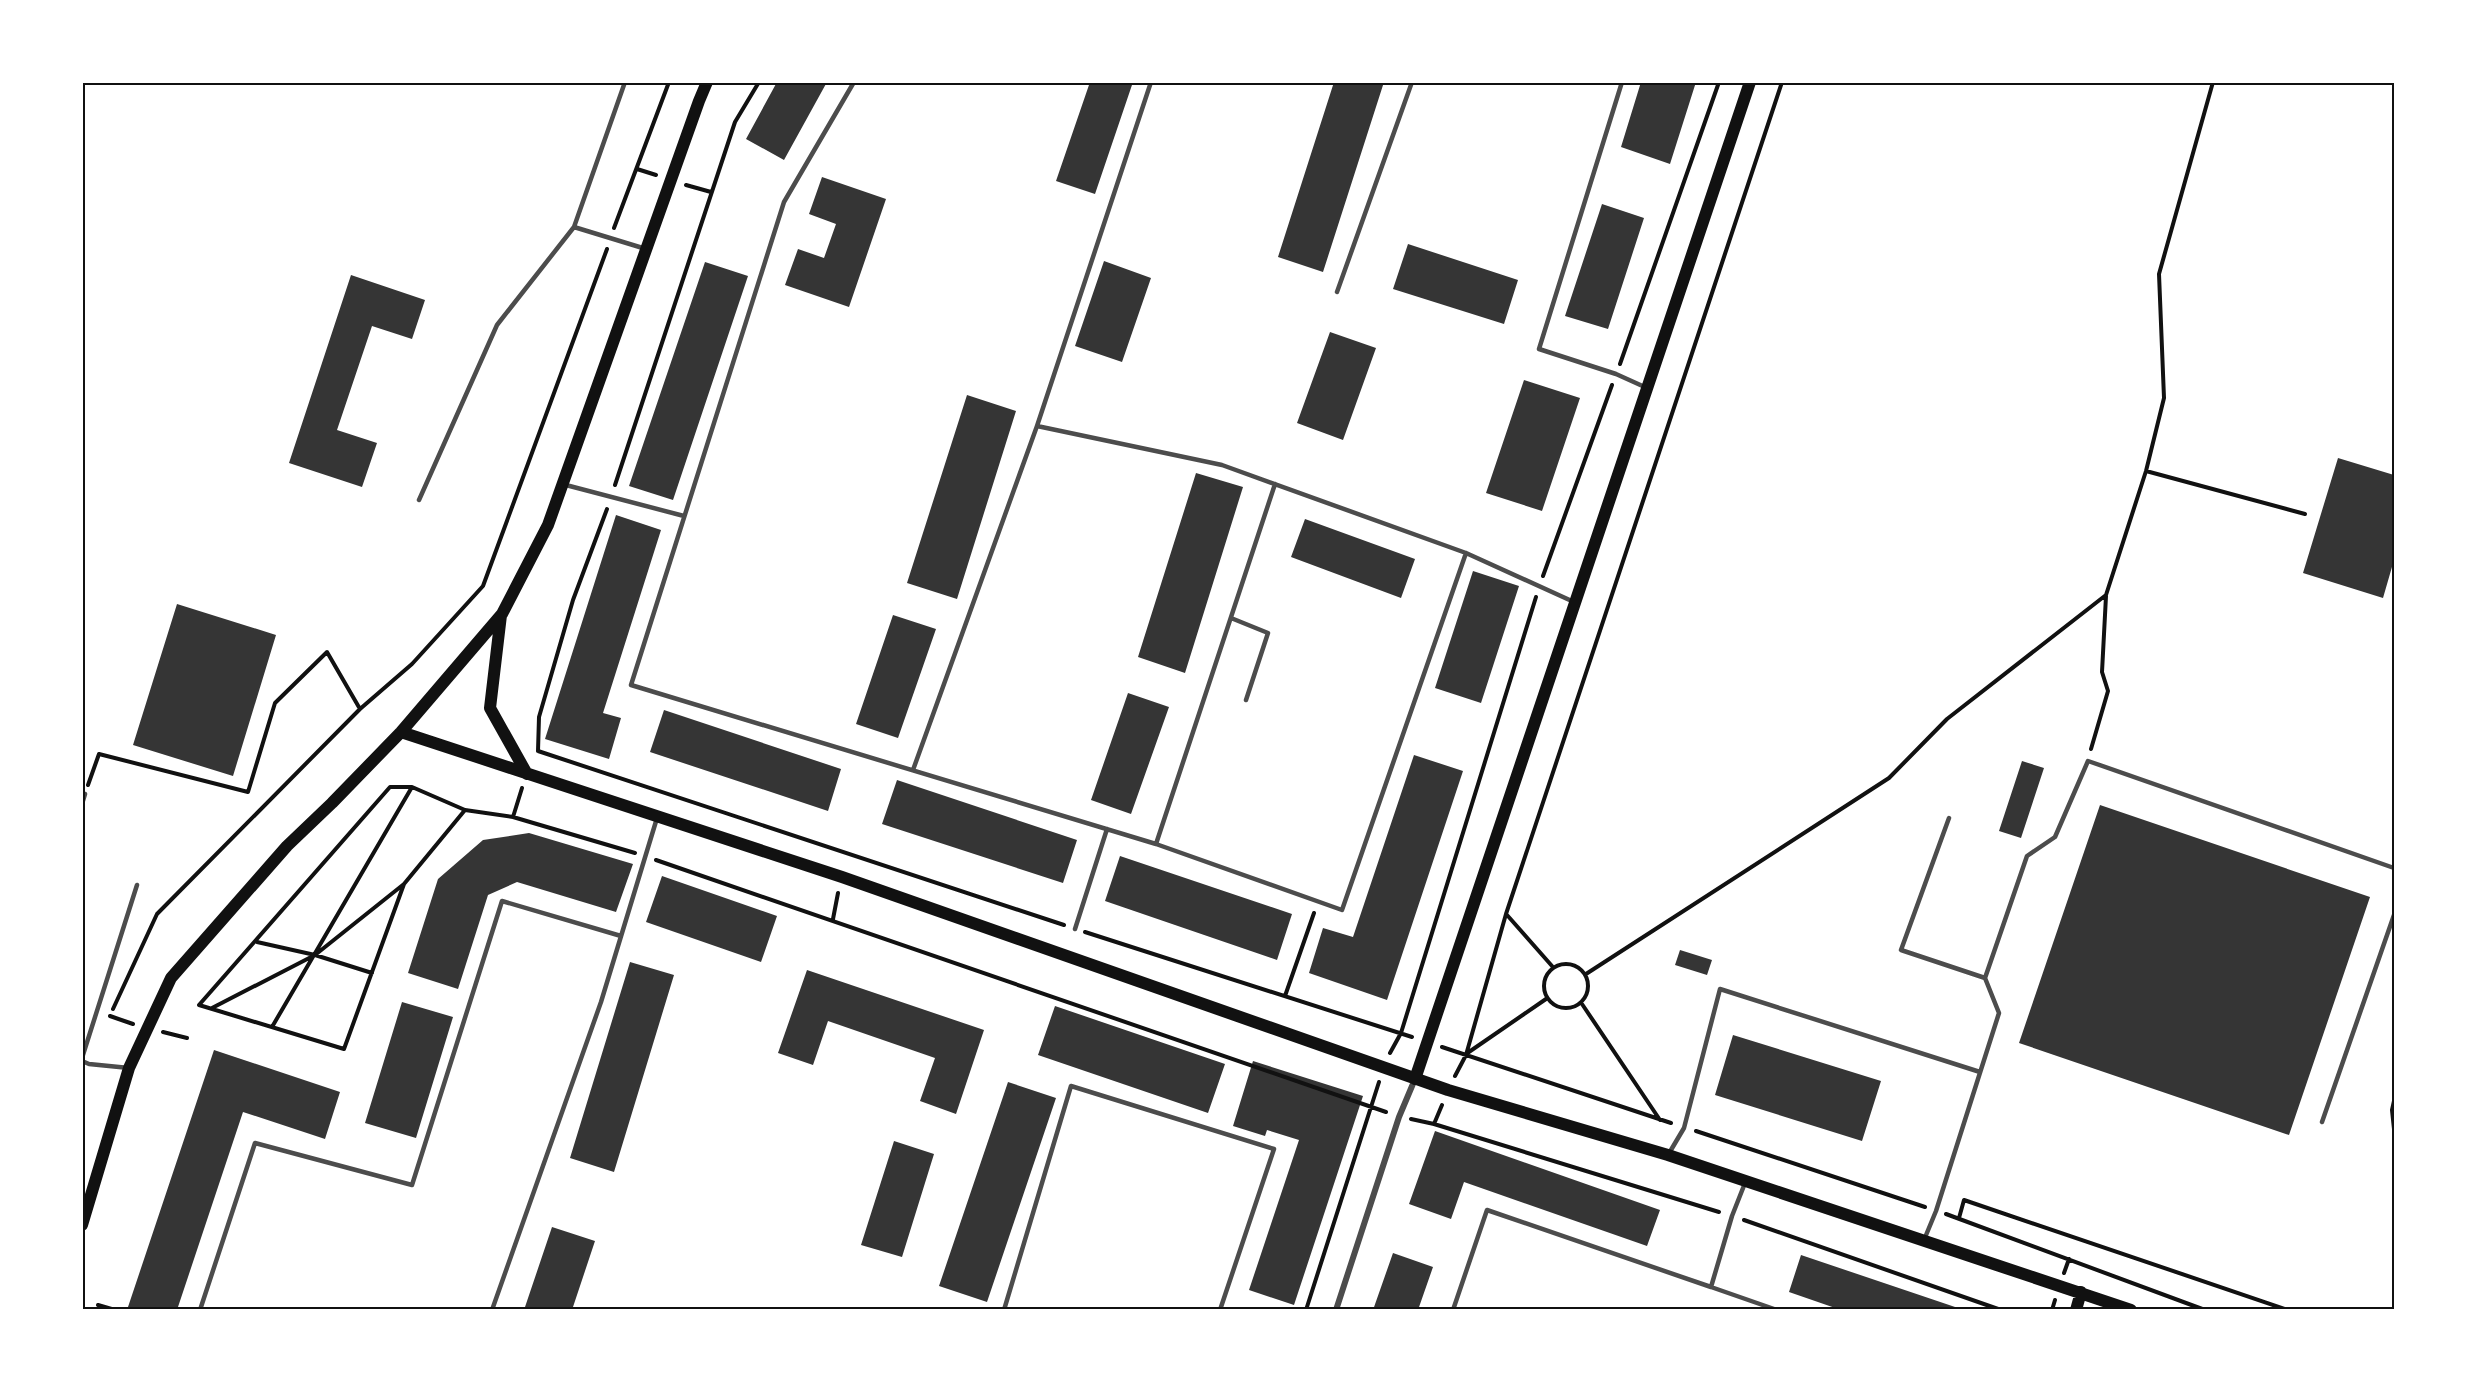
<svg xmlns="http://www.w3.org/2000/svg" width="2477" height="1392" viewBox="0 0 2477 1392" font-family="Barlow,sans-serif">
	<rect width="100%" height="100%" fill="#fff"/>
	<!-- building -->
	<path fill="#353535" d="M777 82H827L784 160 746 139Z
		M1090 82H1133L1095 194 1056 181Z
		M1334 82H1384L1323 272 1278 257Z
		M1641 82H1696L1670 164 1621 147Z
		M822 177 886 199 849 307 785 285 798 249 824 258 836 224 809 214Z
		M1602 204 1644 218 1608 329 1565 316Z
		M1408 244 1518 280 1504 324 1393 289Z
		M1104 261 1151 278 1122 362 1075 346Z
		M705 262 748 276 673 500 629 486Z
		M351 275 425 300 412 339 372 326 337 430 377 443 362 487 289 463Z
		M1330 332 1376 348 1343 440 1297 423Z
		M1524 380 1580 398 1542 511 1486 493Z
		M967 395 1016 411 957 599 907 583Z
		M2338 458 2394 475V560L2383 598 2303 573Z
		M1196 473 1243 487 1185 673 1138 657Z
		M616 515 661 530 603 713 621 718 609 759 545 739Z
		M1305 519 1415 559 1401 598 1291 557Z
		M1473 571 1519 586 1481 703 1435 688Z
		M177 604 276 635 233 776 133 745Z
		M893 615 936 629 898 738 856 724Z
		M1128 693 1169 707 1131 814 1091 800Z
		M664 710 841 769 828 811 650 752Z
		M1414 755 1463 771 1387 1000 1309 973 1323 928 1353 937Z
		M2022 761 2044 768 2021 838 1999 831Z
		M897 780 1077 840 1063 883 882 824Z
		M2100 805 2370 897 2289 1135 2019 1043Z
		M529 833 633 864 616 912 517 882 488 895 458 989 408 973 438 879 483 840Z
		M1120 856 1292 914 1277 960 1105 901Z
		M662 876 777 916 761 962 646 922Z
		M1680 950 1712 960 1707 975 1675 965Z
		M630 962 674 975 614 1172 570 1158Z
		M807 970 984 1030 956 1114 920 1101 935 1058 828 1021 813 1065 778 1053Z
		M402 1002 453 1017 416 1138 365 1123Z
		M1055 1006 1225 1064 1208 1113 1038 1055Z
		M1733 1035 1881 1081 1862 1141 1715 1095Z
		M214 1050 340 1092 325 1139 243 1112 177 1310H127Z
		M1253 1061 1363 1096 1294 1305 1249 1290 1299 1140 1267 1130 1265 1136 1233 1126Z
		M1008 1082 1056 1098 987 1302 939 1286Z
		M1435 1131 1660 1210 1647 1246 1464 1182 1451 1219 1409 1204Z
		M894 1141 934 1154 902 1257 861 1245Z
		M552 1227 595 1241 572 1310H524Z
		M1393 1253 1433 1267 1418 1310H1373Z
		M1801 1255 1961 1309V1310H1841L1789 1292Z"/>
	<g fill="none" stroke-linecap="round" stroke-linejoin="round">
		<!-- path -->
		<path stroke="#111" stroke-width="4" d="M637 169 656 175
			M686 185 711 192
			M614 228 669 82
			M1620 364 1719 82
			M2146 471 2305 514
			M615 485 735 122 759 82
			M1543 576 1612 385
			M2091 749 2108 691 2102 672 2106 596
			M538 751 1064 925
			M538 751 539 717 573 600 607 509
			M88 785 99 754 248 792 275 703 327 652 360 709 412 664 483 586 607 249
			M465 810 404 884 344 1049 199 1005 390 787H412L465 810 513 817 635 853
			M513 817 522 788
			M656 860 1386 1112
			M1507 915 1552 966
			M833 919 838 893
			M1085 932 1412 1037
			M257 942 315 955 372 973
			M1544 986a22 22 0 1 1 44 0a22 22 0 1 1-44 0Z
			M1586 974 1889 778 1947 719 2106 595 2146 471 2164 398 2159 274 2213 82
			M1285 996 1314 913
			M1582 1004 1660 1120
			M212 1008 315 955 404 884
			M113 1009 157 914 360 709
			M110 1016 133 1024
			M272 1027 412 787
			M163 1032 187 1038
			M1442 1047 1671 1123
			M1390 1053 1401 1033 1536 597
			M1466 1054 1546 999
			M1455 1076 1466 1055 1506 914 1782 82
			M2394 1101 2392 1110 2394 1129
			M1411 1119 1434 1124 1719 1212
			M1434 1124 1442 1105
			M1696 1131 1925 1207
			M1946 1214 2205 1310
			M1959 1218 1964 1200 2288 1310
			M1744 1220 2001 1310
			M2064 1273 2069 1259
			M98 1305 115 1310
			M1306 1310 1379 1082
			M2052 1310 2055 1300"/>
		<!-- service -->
		<path stroke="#4c4c4c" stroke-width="4.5" d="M854 82 784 202 631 685 1156 844
			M1151 82 1037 426 1222 465 1466 553 1574 602
			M1622 82 1539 349 1616 374 1647 388
			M574 227 646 249
			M1337 292 1412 82
			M562 484 684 516
			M1275 484 1156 844 1342 910 1466 553
			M419 500 497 325 574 227 625 82
			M1231 618 1268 633 1246 700
			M913 770 1037 426
			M82 804 85 794
			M1949 818 1901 950 1985 978
			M1075 929 1107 829
			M82 1058 137 885
			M82 1061 89 1064 129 1068
			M2322 1122 2394 915
			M1668 1155 1684 1128 1720 989 1980 1072
			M1924 1240 1936 1211 1999 1013 1985 978 2027 856 2055 837 2088 761 2394 868
			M1711 1287 1777 1310
			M200 1310 255 1143 412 1185 502 901 621 936
			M492 1310 601 1002 657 818
			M1004 1310 1071 1086 1274 1149 1220 1310
			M1453 1310 1487 1210 1711 1287 1732 1216 1745 1183"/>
		<!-- minor -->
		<path stroke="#4c4c4c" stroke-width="6" d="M1336 1310 1399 1117 1415 1079"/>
		<!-- secondary -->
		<path stroke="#111" stroke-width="12" d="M501 615 490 708 527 774
			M401 732 842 877 1448 1090 1668 1155 2131 1310
			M1415 1079 1750 82
			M82 1225 129 1068 171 978 287 846 332 803 401 732 502 614 548 525 699 101 707 82
			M2076 1310 2081 1292"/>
	</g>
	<!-- border -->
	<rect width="2477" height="1392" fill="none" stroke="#ffffff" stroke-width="168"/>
	<rect x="84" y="84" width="2309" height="1224" fill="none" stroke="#111" stroke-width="2"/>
</svg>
